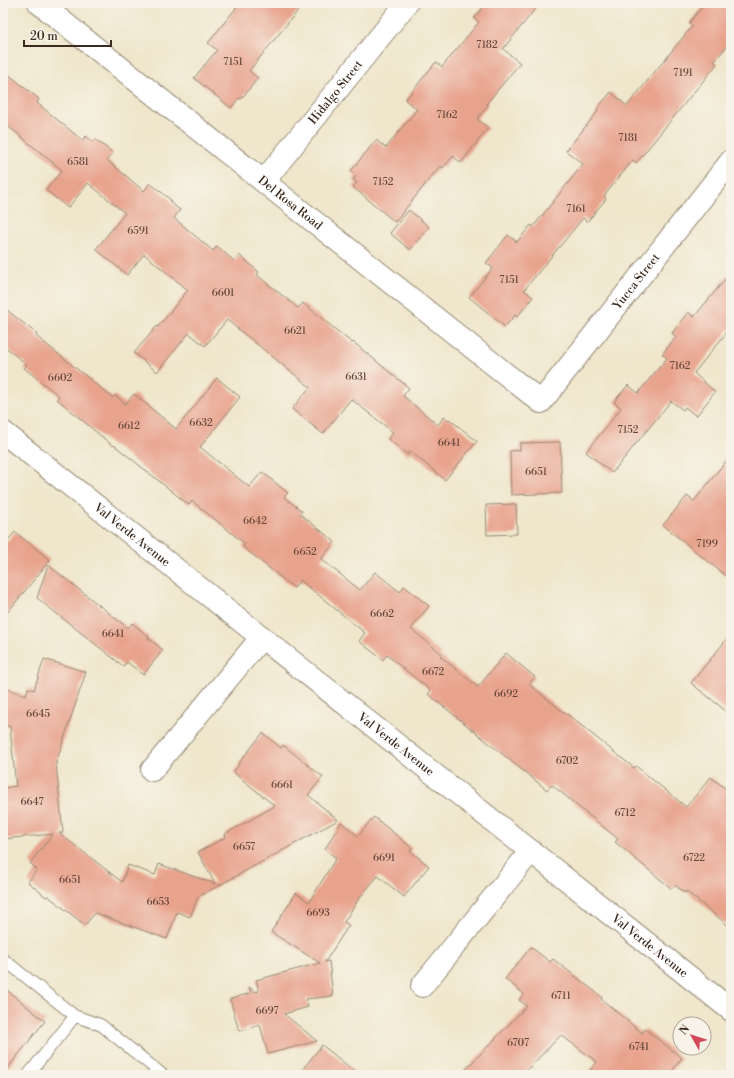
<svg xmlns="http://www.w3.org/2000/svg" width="734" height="1078" viewBox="0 0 734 1078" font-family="'Libre Bodoni',serif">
	<rect width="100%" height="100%" fill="#f7f3e8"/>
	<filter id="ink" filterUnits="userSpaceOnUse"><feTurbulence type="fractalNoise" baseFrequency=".025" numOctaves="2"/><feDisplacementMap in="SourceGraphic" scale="8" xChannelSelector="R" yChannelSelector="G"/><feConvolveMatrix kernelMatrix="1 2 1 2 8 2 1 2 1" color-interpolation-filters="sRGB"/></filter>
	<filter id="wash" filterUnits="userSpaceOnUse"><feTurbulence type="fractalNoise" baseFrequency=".012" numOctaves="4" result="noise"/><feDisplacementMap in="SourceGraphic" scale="16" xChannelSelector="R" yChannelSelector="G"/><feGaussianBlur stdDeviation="0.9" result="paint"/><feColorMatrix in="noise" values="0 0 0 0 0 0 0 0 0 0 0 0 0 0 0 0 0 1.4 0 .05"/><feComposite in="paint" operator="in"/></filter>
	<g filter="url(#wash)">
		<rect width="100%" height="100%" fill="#efe6cb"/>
		<g id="blocks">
			<!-- building -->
			<path fill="#e8a38d" d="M240 3H304L249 71 258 78 241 99 239 98 231 108 194 78 217 50 208 43Z
				M487 3H540L503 49 520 63 487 103 488 105 477 119 488 128 461 163 453 156 443 168 440 166 395 222 353 187 357 183 353 180 356 176 351 171 376 140 386 148 417 109 405 100 436 62 442 67 479 22 474 18Z
				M705 3H731V41L714 62 717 64 636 163 633 160 604 196 606 199 587 222 583 218 524 290 533 297 517 317 515 315 505 327 469 297 493 268 486 263 508 235 517 242 531 225 533 227 583 164 566 151 598 111 597 109 611 92 627 106 693 25 689 23Z
				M3 70 39 99 37 103 82 140 86 136 93 142 95 139 113 153 107 160 144 191 150 183 171 200 170 202 180 210 174 218 213 251 217 246 234 261 239 255 259 272 257 275 298 308 303 303 352 343 353 342 409 388 403 396 438 425 444 417 448 420 449 419 477 441 445 480 410 451 408 455 388 439 393 432 351 399 323 434 292 409 310 387 227 320 205 346 189 333 157 372 134 353 157 326 158 327 188 290 144 254 127 275 96 249 125 213 88 183 68 208 46 190 62 170 3 122Z
				M409 210 429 227 410 250 390 233Z
				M731 272V327L694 373 715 392 696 416 685 407 683 410 671 401 612 473 586 452 621 408 614 402 628 385 638 393 667 358 662 354 676 337 672 333 688 312 694 317Z
				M3 307 37 334 36 336 113 398 115 395 125 404 134 394 176 429 217 378 240 397 200 447 249 487 262 472 288 493 284 497 302 511 300 514 335 542 321 559 360 590 375 572 400 592 404 586 429 606 411 629 442 654 440 656 478 687 506 653 535 677 529 684 567 715V714L634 768 636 766 686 807 711 777 731 793V928L686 891 685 893 675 885 672 889 615 842 618 839 552 785 547 790 428 694 431 691 387 655 383 660 359 641 365 633 300 580 294 588 243 547 245 544 192 501 189 505 114 445 113 446 57 399 59 396 24 368 27 365 3 345Z
				M560 442 562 493 511 495 510 451 520 450V443Z
				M731 455V580L663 525 687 496 694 501Z
				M516 504 517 534 487 535 486 505Z
				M15 532 50 560 3 618V546Z
				M48 565 128 628 132 623 149 637 148 638 163 650 143 675 127 662 123 666 37 598Z
				M731 634V715L691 683Z
				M44 659 86 672 56 763 63 833H59L122 882 128 865 155 875 159 864 215 884 198 852 226 837 225 834 275 806 233 772 239 765 238 764 263 733 281 748 283 745 323 777 308 795 338 820 198 897 190 917 177 912 167 939 95 913 85 925 48 896 46 897 28 882 37 870 30 863 53 834 3 839V788L16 786 10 727 3 724V701L7 689 26 695 28 688 34 690Z
				M374 817 412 848 410 851 429 866 404 897 378 876 360 897 344 922 349 925 325 962 329 961 333 996 306 999 308 1007 284 1014 317 1041 268 1054 260 1025 239 1031 230 999 251 993 249 987 256 992 259 991 256 980 320 963 271 932 296 893 309 902 336 858 325 849 341 822 358 836Z
				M531 947 550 962 553 959 602 997 601 999 642 1033 645 1029 682 1058 669 1075H586L597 1062 561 1035 522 1075H460L527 1006 519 1000 524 994 505 979Z
				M3 987 45 1021 3 1074Z
				M322 1045 359 1075H298Z"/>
		</g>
	</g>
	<g filter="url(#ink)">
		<use href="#blocks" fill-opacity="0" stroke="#958874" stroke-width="1"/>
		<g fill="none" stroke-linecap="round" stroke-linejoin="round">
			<!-- service casing -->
			<g stroke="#958874" stroke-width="13">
				<path id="service" d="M3 959 75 1016 101 1025 163 1075
					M28 1075 75 1016"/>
			</g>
			<!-- minor casing -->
			<g stroke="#958874" stroke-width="24">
				<g id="minor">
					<path id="s1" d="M39 3 541 402 731 161"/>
					<path id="s2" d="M264 181 407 3"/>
					<path id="s3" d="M3 432 731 1010"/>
					<path d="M152 770 262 637"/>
					<path d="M422 986 531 851"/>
				</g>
			</g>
			<!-- service -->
			<use href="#service" stroke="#fff" stroke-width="11"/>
			<!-- minor -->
			<use href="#minor" stroke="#fff" stroke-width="22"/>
		</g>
	</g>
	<g text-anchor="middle" stroke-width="3" stroke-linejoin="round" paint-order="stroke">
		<!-- number labels -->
		<g font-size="10" fill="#66483a">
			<text x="487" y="48">7182</text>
			<text x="233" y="65">7151</text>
			<text x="683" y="76">7191</text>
			<text x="447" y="118">7162</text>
			<text x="628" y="141">7181</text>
			<text x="78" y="165">6581</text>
			<text x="383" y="185">7152</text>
			<text x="576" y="212">7161</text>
			<text x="138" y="234">6591</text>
			<text x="509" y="283">7151</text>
			<text x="223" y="296">6601</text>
			<text x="295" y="334">6621</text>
			<text x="680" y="369">7162</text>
			<text x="356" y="380">6631</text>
			<text x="60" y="381">6602</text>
			<text x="201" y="426">6632</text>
			<text x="129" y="429">6612</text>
			<text x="628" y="433">7152</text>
			<text x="449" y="446">6641</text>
			<text x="536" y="475">6651</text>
			<text x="255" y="524">6642</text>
			<text x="707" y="547">7199</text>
			<text x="305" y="555">6652</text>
			<text x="382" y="617">6662</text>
			<text x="113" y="637">6641</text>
			<text x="433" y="675">6672</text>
			<text x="506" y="697">6692</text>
			<text x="38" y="717">6645</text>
			<text x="567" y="764">6702</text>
			<text x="282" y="788">6661</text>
			<text x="32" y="805">6647</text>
			<text x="625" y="816">6712</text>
			<text x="244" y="850">6657</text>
			<text x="384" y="861">6691</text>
			<text x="694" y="861">6722</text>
			<text x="70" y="883">6651</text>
			<text x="158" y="905">6653</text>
			<text x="318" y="916">6693</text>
			<text x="561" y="999">6711</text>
			<text x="267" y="1014">6697</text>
			<text x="518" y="1046">6707</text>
			<text x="639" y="1050">6741</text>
		</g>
		<!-- street labels -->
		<g font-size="12" fill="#3b2a1e" stroke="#f7f3e8">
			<text dy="4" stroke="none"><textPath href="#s2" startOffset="114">Hidalgo Street</textPath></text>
			<text dy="4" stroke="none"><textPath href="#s1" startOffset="321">Del Rosa Road</textPath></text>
			<text dy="4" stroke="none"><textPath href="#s1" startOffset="795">Yucca Street</textPath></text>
			<text dy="4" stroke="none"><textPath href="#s3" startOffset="165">Val Verde Avenue</textPath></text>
			<text dy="4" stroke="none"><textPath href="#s3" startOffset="502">Val Verde Avenue</textPath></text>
			<text dy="4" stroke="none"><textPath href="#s3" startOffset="826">Val Verde Avenue</textPath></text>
		</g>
	</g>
	<!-- margin -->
	<rect width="734" height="1078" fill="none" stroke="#f7f3e8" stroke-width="16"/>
	<!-- north arrow -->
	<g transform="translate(692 1036) rotate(309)"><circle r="19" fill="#f7f3e8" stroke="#aca397"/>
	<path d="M0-3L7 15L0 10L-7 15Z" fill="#d1495b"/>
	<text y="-6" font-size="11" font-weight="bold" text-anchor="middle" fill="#3b2a1e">N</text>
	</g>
	<!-- scale -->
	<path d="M24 40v6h87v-6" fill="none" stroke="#3b2a1e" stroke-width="2"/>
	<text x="30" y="40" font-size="12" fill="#3b2a1e" stroke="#f7f3e8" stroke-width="3" paint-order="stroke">20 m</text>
</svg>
